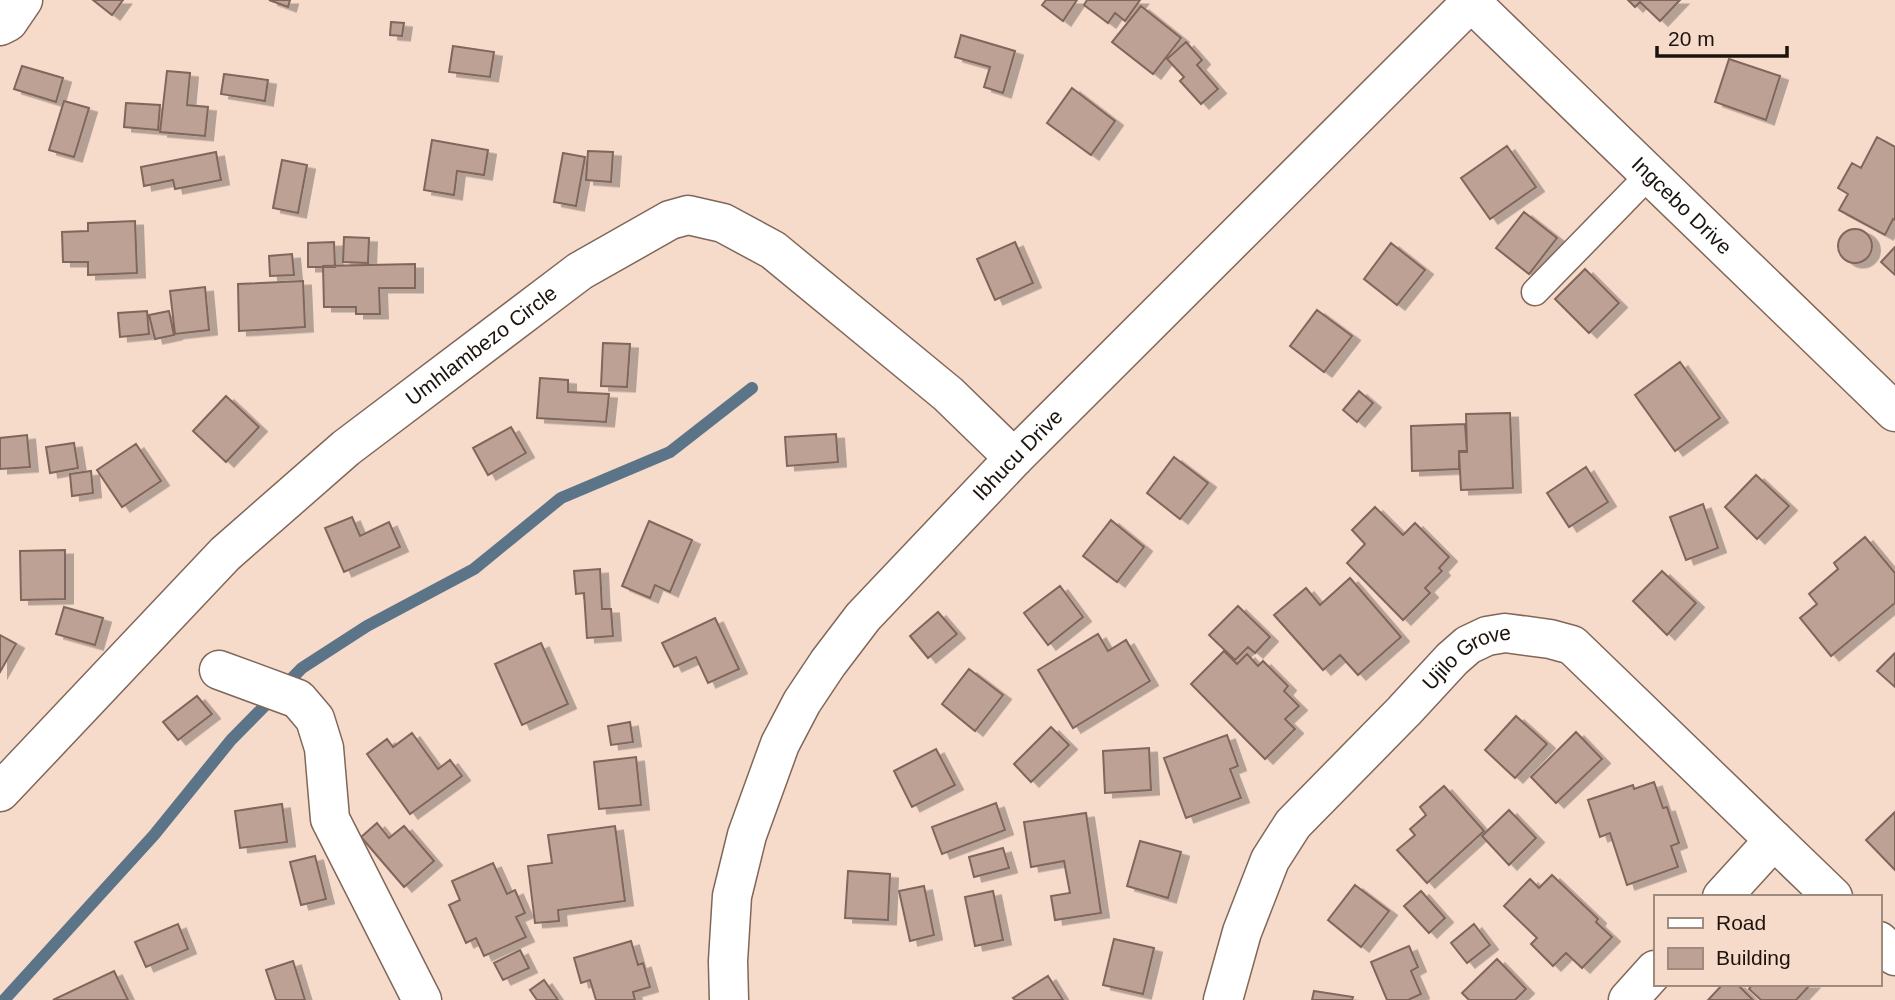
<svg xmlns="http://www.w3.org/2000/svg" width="1895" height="1000" viewBox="0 0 1895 1000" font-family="Arial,sans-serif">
	<defs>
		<filter id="shadow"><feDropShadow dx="8" dy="4.5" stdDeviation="0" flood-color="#0004"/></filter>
	</defs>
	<rect width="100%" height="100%" fill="#f6daca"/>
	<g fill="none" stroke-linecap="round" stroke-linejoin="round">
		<!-- stream -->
		<path stroke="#5c7488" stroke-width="12" d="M4 1000 154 835 231 740 302 668 367 626 474 569 561 498 670 452 752 388"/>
	</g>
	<!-- building -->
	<path fill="#bda195" stroke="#80665b" stroke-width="2" filter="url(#shadow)" d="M93 0H123L112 15Z
		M269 0H290L288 7Z
		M1046 0H1077L1063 21 1042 5Z
		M1087 0H1140L1125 21 1115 13 1108 23 1084 5Z
		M1628 0H1680L1660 21 1640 2 1635 7Z
		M1141 6 1181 38 1153 74 1112 42Z
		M391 22 404 23 402 36 390 35Z
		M961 35 1015 51 1003 93 984 87 990 67 955 57Z
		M1186 42 1202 60 1197 65 1218 89 1201 104 1180 81 1184 77 1167 59Z
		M453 46 494 52 490 77 449 72Z
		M1729 59 1780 76 1766 120 1715 102Z
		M22 66 63 78 56 102 14 89Z
		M167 71 190 73 187 105 208 107 205 136 160 132Z
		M224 74 268 80 265 101 221 94Z
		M1072 88 1115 121 1091 155 1047 123Z
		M64 101 89 108 74 157 49 150Z
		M126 103 160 105 158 130 124 127Z
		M1877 137 1895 147V220L1893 219 1885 235 1839 210 1848 194 1838 188 1852 163 1861 168Z
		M432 140 488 150 484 175 457 171 454 195 424 190Z
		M1507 146 1536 187 1490 219 1461 178Z
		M588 151 613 152 611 182 586 180Z
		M216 152 221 180 175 189 173 180 144 186 141 167Z
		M563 153 585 157 576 206 554 202Z
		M282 160 307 165 298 213 273 208Z
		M1524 212 1557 238 1529 274 1496 248Z
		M135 221 137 273 88 275V262H63L62 232 88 231V223Z
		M1838 246a17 17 0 1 1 34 0a17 17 0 1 1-34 0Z
		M344 237 369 238 368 263 343 262Z
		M334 242 335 267H308V243Z
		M1015 242 1033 283 995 300 977 259Z
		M1391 243 1425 270 1397 305 1364 279Z
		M1895 247V275L1881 262Z
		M292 254 294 275 270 276 269 256Z
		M415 264V288H379L380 314H356V307H324L323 266Z
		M1585 269 1619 303 1589 333 1555 299Z
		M303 281 305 327 239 331 238 284Z
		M205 287 209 330 175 334 170 291Z
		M1317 310 1352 336 1324 372 1290 346Z
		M147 311 149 334 120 337 118 313Z
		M169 311 174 335 155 339 149 315Z
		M603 343 630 344 627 387 601 386Z
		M1680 362 1720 418 1675 451 1635 395Z
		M540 378 568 380V392L609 394 606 422 537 418Z
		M1359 391 1373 403 1357 422 1343 410Z
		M226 396 259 427 226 462 193 431Z
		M1510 413 1513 488 1461 490 1459 452H1467L1466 414Z
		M1465 424 1467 451H1459V469L1412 471 1411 426Z
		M511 427 526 453 488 475 473 448Z
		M836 434 838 462 787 466 785 437Z
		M27 435 30 467 0 469V438Z
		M74 443 78 468 50 473 46 447Z
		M136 444 161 481 122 507 97 470Z
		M1174 457 1208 483 1180 519 1147 493Z
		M1586 467 1608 502 1569 527 1547 493Z
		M91 471 93 493 72 496 70 474Z
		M1756 475 1789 506 1757 539 1725 507Z
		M1703 504 1718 548 1686 560 1670 517Z
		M1375 507 1403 535 1415 523 1449 557 1439 568 1442 571 1425 588 1430 593 1403 620 1347 563 1365 544 1352 530Z
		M352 517 360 536 389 522 400 547 344 572 325 528Z
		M1111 520 1144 547 1117 582 1083 556Z
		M649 521 692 540 670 592 655 585 650 598 622 586Z
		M1865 537 1895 573V603L1831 656 1800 618 1817 604 1809 594 1838 569 1834 563Z
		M65 550V599L21 600 20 551Z
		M600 569 602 609H611L613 636 587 638 584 593 576 594 574 571Z
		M1662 571 1696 603 1667 635 1633 601Z
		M1350 578 1401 637 1358 675 1340 655 1323 670 1274 615 1306 588 1320 605Z
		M1060 586 1083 617 1048 645 1024 613Z
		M1238 606 1270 637 1255 653 1248 647 1235 660 1209 635Z
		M64 607 103 618 95 645 56 634Z
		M938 612 957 634 928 658 910 636Z
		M715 618 739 669 708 683 696 657 674 667 662 643Z
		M1098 634 1108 651 1126 640 1150 681 1073 728 1038 670Z
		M0 635 16 644 0 672Z
		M541 643 568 704 522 725 495 664Z
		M1224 651 1237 664 1247 654 1258 666 1263 661 1288 686 1284 691 1299 706 1285 719 1295 729 1265 759 1191 684Z
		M1895 653V687L1877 671Z
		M969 669 1003 695 975 731 942 704Z
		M197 696 212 714 178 740 163 722Z
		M1516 716 1547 744 1515 778 1485 750Z
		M630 722 633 742 611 745 608 726Z
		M1051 727 1069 745 1031 782 1014 764Z
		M1576 732 1602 759 1556 803 1531 777Z
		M412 733 438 769 450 760 462 776 410 814 367 754 387 739 393 747Z
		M1227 735 1238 766 1230 769 1241 798 1186 818 1164 758Z
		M1149 748 1151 790 1105 793 1103 751Z
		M936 749 955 785 912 807 894 771Z
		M636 757 641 805 599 809 594 762Z
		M1654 782 1663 808 1667 807 1679 843 1671 846 1678 867 1627 885 1610 833 1600 837 1588 800 1633 785 1634 789Z
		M1444 786 1484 831 1427 883 1397 850 1415 835 1410 829 1426 815 1420 807Z
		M996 803 1005 830 942 854 932 827Z
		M282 804 287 842 240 848 235 811Z
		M1509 810 1536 838 1509 865 1482 836Z
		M1895 812V870L1866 840Z
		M1086 813 1101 913 1055 920 1051 896 1070 893 1064 861 1031 867 1024 822Z
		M377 823 389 838 404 826 434 861 404 887 361 837Z
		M615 826 625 901 558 910 559 921 535 923 528 866 552 863 548 835Z
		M1140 841 1181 852 1168 898 1127 886Z
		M1003 848 1009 868 974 877 969 857Z
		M315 856 326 899 301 905 290 862Z
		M493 863 507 894 515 890 525 913 516 917 526 937 484 956 476 938 466 943 449 905 460 900 452 881Z
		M848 871 890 874 888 920 845 918Z
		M1552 875 1598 919 1596 922 1612 937 1582 968 1566 953 1553 966 1531 944 1537 938 1504 906 1530 879 1539 888Z
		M1355 885 1389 911 1361 947 1328 920Z
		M924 886 934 935 910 941 899 891Z
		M993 891 1003 940 975 946 965 897Z
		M1421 891 1445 918 1429 933 1404 906Z
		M178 924 188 949 146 967 135 942Z
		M1474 924 1490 945 1467 963 1451 943Z
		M1114 939 1154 948 1143 994 1103 985Z
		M631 941 638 965 643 963 650 987 633 992 635 1000H596L590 980 581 983 574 958Z
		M1409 946 1418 967 1411 971 1421 994 1408 1000H1387L1371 962Z
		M520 950 529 968 503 980 494 963Z
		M1497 959 1526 989 1515 1000H1469L1462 993Z
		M293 961 305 1000H276L266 970Z
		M114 971 128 1000H53Z
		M1048 976 1063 1000H1015L1013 998Z
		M544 980 558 1000H537L530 990Z
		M1723 984H1737L1753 1000H1708Z
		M1753 984H1811L1796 1000H1761L1749 989Z
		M1314 991 1353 997 1352 1000H1312Z"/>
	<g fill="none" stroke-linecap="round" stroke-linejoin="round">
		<!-- service casing -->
		<g stroke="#806759" stroke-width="29">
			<path id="service" d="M1535 292 1650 174"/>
		</g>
		<!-- minor casing -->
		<g stroke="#806759" stroke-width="41">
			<g id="minor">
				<path d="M0 26 8 22 23 0"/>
				<path d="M219 670 298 699 315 719 324 748 330 819 422 1000"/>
				<path id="s1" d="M0 792 225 554 346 448 580 271 670 220 688 215 723 223 773 250 948 394 1014 458"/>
				<path d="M1722 897 1774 840"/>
				<path d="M1879 941 1895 956"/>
				<path id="s2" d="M729 1000 728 961 732 896 747 835 780 744 802 702 828 663 863 617 1014 458 1471 2"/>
				<path id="s3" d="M1223 1000 1242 932 1270 860 1293 824 1404 711 1452 659 1468 645 1487 636 1505 633 1550 639 1572 645 1833 897"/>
				<path d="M1628 1000 1655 970"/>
			</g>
		</g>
		<!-- secondary casing -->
		<g stroke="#806759" stroke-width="41">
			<g id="secondary">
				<path id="s4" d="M1469 0 1895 412"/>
			</g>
		</g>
		<!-- service -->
		<use href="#service" stroke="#fff" stroke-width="26"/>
		<!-- minor -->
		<use href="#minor" stroke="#fff" stroke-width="38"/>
		<!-- secondary -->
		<use href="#secondary" stroke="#fff" stroke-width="38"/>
	</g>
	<g text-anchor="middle" stroke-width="6" stroke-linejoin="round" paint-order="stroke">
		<!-- street labels -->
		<g font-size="21" fill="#1c130d" stroke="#f6daca">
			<text dy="7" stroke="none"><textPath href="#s4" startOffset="296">Ingcebo Drive</textPath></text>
			<text dy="7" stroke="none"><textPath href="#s1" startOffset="658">Umhlambezo Circle</textPath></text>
			<text dy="7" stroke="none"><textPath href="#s2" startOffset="640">Ibhucu Drive</textPath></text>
			<text dy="7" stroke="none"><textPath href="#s3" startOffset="434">Ujilo Grove</textPath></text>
		</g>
	</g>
	<!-- legend -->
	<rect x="1654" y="895" width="228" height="91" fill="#f6daca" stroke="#9f8a7e" stroke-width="2"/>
	<rect x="1668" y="918" width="35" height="10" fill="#ffffff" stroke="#9f8a7e" stroke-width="2"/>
	<text x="1716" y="930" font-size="21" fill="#1c130d">Road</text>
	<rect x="1668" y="948" width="35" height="21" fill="#bda195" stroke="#9f8a7e" stroke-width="2"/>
	<text x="1716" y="965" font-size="21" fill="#1c130d">Building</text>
	<!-- scale -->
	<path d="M1657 46v10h130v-10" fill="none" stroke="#1c130d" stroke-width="3.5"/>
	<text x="1668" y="46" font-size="21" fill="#1c130d" stroke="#f6daca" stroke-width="5" paint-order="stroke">20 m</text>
</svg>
